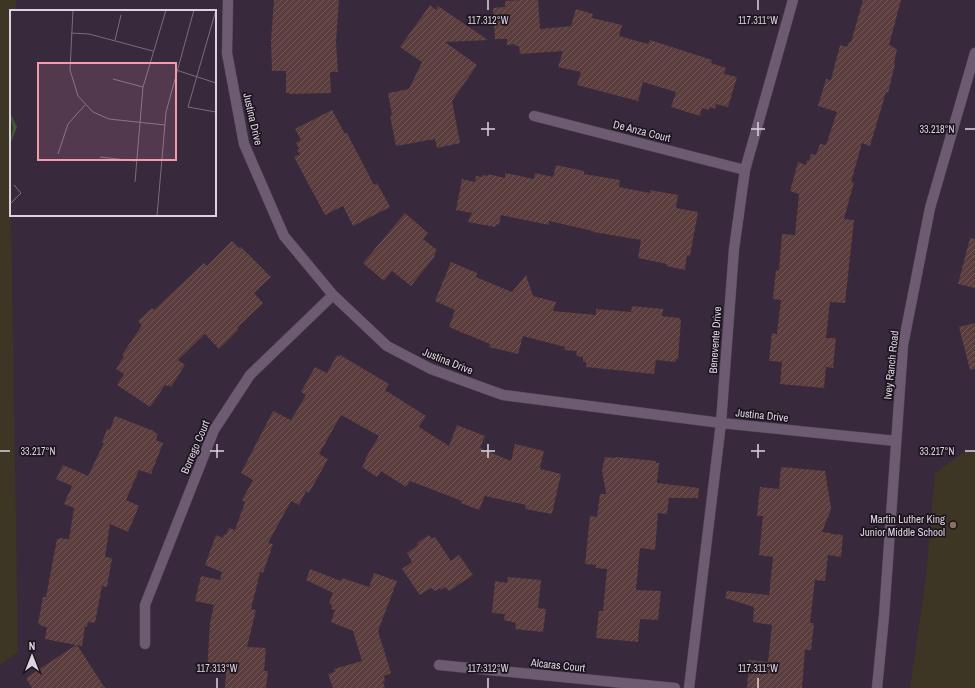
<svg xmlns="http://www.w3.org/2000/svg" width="975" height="688" viewBox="0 0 975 688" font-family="'Archivo Narrow',sans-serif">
	<defs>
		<pattern id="building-hatch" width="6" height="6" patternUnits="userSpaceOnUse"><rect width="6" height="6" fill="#5a3d3c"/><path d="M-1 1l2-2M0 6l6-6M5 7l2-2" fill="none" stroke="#715858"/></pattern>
	</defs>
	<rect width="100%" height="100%" fill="#38293d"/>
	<!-- education -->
	<path fill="#3e3625" d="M0 0H16V11H11V215L18 652 0 665Z
		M964 452H975V688H910L926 577 935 473Z"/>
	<!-- building -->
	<path fill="url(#building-hatch)" d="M274 0H339L336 42 338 72H330L331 93 289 94V93H286V71H272L271 41Z
		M523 0H538L540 29 571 26 576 9 593 14 592 18 622 25 619 36 648 44 650 40 712 60 711 63 726 68 724 74 737 77 728 107 716 104 715 109 710 107 709 110 702 108 700 116 671 107 676 92 643 82 638 101 577 85 581 72 558 67 563 51 520 54 519 46H515V44L507 45V39H495L493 8 505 7V1Z
		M863 0H901L889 45 894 47V48L897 49 894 63 895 64 888 93 886 92 870 146 862 143 851 182H854L844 219 854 220 845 303 830 302 826 338H836L833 368 826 367 824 388 780 384 782 362 769 361 772 333 777 334 781 300 773 299 776 270 779 271 782 234 795 235 799 194 790 191 798 162 806 165 807 160 809 161 811 154 816 155 820 144 826 145 837 112 818 106 826 79 831 80 840 45 847 47 849 42H851Z
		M430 5 436 10 438 6 488 40 445 42 477 65 452 101 460 143 437 148 435 139 396 146 390 116 392 115 388 93 409 89 422 62 400 47Z
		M332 110 345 134 347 133 374 185 377 183 390 207 353 226 343 206 325 215 294 157 300 154 297 150 299 149 296 143 301 140 295 129Z
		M556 165 584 171V174L620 180 619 187 650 193V190L678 195 676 208 698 212 690 256 687 255 685 270 666 266 667 264 638 258 641 240 593 232V231L549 221V225L501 215 499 225 496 224 495 227 468 222 473 210 471 213 456 210 462 179 475 182 476 176 483 177V175L488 176V174L505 178V173L534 179 535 173 553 177Z
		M405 213 428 233 423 239 437 250 434 255 435 256 411 286 392 271 384 281 363 263Z
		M970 238 975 239V288L958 284Z
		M232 241 239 248 241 247 271 277 254 293 263 303 237 328 239 329 219 349 205 334 178 360 185 365 171 387 168 385 167 386 165 385 150 407 117 385 124 374 116 369 124 356 122 355 142 325 138 321 152 308 154 310 204 263 207 266Z
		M451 262 477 273 476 277 512 292 526 275 533 296 556 302 553 311 596 315V309L631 312 632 306 663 309 662 316 680 318V320H681L678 359H676V362L656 360 654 374 586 367V362H583V357L576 356 577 351 564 350 565 347 523 336 518 354 489 347 490 344 449 327 455 310 435 301Z
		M975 323V369L970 370 959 327Z
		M337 355 340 357V355L389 384 385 390 426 416 419 427 449 446 457 425 485 436 480 448 511 461 515 444 544 451 540 467 541 469 561 474 552 514 525 509 526 505 485 496 479 510 461 503 462 501 410 481 406 487 381 471 377 477 362 467 366 460 365 459 379 436 341 415 319 454 328 459 309 493 306 491 299 505 291 501 268 543 273 544 263 573 260 572 251 609 256 610 247 647 266 648 264 671H268L266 688H225L226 673 207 672 210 623 214 605 195 601 201 576 220 580 222 572 205 565 216 535 223 538 224 534 226 535 229 528 235 530 245 502 242 500 253 480 241 473 273 411 291 420 306 395 301 392 315 367 327 373Z
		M115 416 154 431V432L158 434 156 440 163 443 151 474 139 470 126 500 139 506 128 532 110 524 105 557 112 558 107 587 102 586 95 623 88 622 87 627H85L82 646 77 645 105 688H32L26 678 76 645 45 639 47 627 41 626V625L38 624 43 597H46L57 539H59V538L69 539 74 508 64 504 72 486 56 479 63 465 88 476 104 443 102 442 107 429 110 430Z
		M605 457 616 458V457L656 461V463H659L657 483 699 488 698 498H669L667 514 658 513 655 550 640 548 636 590 661 591 658 620 640 619 638 642 596 638 599 611H603L607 569 596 568V565L585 564 590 516 597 517 600 494H606L602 470Z
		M781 467 825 471 831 507 830 512 822 532 831 533V534L843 535 841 557 828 555 825 581 815 580 810 623H814L811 650H805L802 688H747L749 660 768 662 772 625 753 622 754 607 725 598 727 591 769 595 773 557 759 555 763 516H757L760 487 779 489Z
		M429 535 432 539 435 537 451 561 459 555 473 575 449 591 445 587 441 590 440 588 435 591 431 588 420 595 402 569 412 562 407 553 418 545 417 543Z
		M310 569 341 581 342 578 369 587 374 573 397 581 378 631 391 673 384 676 385 682H383L385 688H333L328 674 335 672 334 669 362 661 353 631 331 622 335 610 331 609 332 605 329 603 333 593 306 580Z
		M508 577 541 580 538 608 546 609 543 632 515 629 516 623 504 620 505 614 492 613 495 581 507 583Z"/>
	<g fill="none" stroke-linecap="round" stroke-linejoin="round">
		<!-- minor casing -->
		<g stroke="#544759" stroke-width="11">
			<path id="minor" d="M228 0 227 53 244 144 284 236 333 295 387 346 431 369 503 395 721 423 896 441
				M534 116 745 170
				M145 644V605L214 430 250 375 333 295
				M439 665 675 688
				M689 688 721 423 734 249 745 170 793 0"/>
		</g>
		<!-- tertiary casing -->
		<g stroke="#544759" stroke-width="11">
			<path id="tertiary" d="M877 688 884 616 903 345 930 208 975 53"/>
		</g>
		<!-- minor -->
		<use href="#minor" stroke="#6c5b71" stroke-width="10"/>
		<!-- tertiary -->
		<use href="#tertiary" stroke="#6c5b71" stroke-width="10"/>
	</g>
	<!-- ticks -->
	<path fill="none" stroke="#ddd3e0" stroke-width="1.5" d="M488 0V10M758 0V10M488 122V136M758 122V136M481 129H495M751 129H765M965 129H975M217 444V458M488 444V458M758 444V458M0 451H10M210 451H224M481 451H495M751 451H765M965 451H975M217 678V688M488 678V688M758 678V688"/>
	<!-- markers -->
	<circle fill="#8d6e63" stroke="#1c151e" stroke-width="1.5" cx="953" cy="525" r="4"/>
	<g text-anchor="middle" stroke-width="3.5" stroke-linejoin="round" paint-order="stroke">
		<!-- street labels -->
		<g font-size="11" fill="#ddd3e0" stroke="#1c151e">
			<text transform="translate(253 119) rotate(77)" y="4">Justina Drive</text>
			<text transform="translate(642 131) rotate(14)" y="4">De Anza Court</text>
			<text transform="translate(715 340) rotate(-86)" y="4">Benevente Drive</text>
			<text transform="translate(448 361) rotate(22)" y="4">Justina Drive</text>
			<text transform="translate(891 365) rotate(-84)" y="4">Ivey Ranch Road</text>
			<text transform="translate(762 415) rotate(6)" y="4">Justina Drive</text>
			<text transform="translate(195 447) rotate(-67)" y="4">Borrego Court</text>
			<text transform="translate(558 665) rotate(6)" y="4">Alcaras Court</text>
		</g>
		<!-- poi labels -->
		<g font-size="11" fill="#ddd3e0" stroke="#1c151e" text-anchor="end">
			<text x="945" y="523">Martin Luther King<tspan x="945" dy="13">Junior Middle School</tspan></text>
		</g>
	</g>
	<!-- overview -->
	<g transform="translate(10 10)">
		<rect width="206" height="206" fill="#38293d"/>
		<path d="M0 103 7 117 0 134 3 118Z" fill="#3e5b2e"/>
		<path fill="none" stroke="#7a6d7e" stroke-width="1" d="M63 0 60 60 68 86 83 102 99 109 155 115M206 0 178 97 206 102M61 23 79 24 143 41M105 30 111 5M166 60 206 73M103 69 133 77M48 144 58 114 75 95M90 147 125 151M125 172 133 77 156 0M0 194 11 183 4 175M147 206 156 102 184 0"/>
		<path fill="#f39aac" fill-opacity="0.15" stroke="#f39aac" stroke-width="2" d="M28 53H166V150H28Z"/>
		<rect width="206" height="206" fill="none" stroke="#ddd3e0" stroke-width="2"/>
	</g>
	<g font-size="10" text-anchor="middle" fill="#ddd3e0" stroke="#1c151e" stroke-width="3.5" stroke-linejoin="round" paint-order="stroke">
		<text x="488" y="24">117.312°W</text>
		<text x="758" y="24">117.311°W</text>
		<text x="937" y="133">33.218°N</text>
		<text x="38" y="455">33.217°N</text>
		<text x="937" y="455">33.217°N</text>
		<text x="217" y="672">117.313°W</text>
		<text x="488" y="672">117.312°W</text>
		<text x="758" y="672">117.311°W</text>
	</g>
	<!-- north arrow -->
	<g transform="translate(32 656)" stroke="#1c151e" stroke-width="3" paint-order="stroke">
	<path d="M0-3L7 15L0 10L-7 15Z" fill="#ddd3e0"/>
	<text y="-6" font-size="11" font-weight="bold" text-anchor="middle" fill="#ddd3e0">N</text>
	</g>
</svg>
